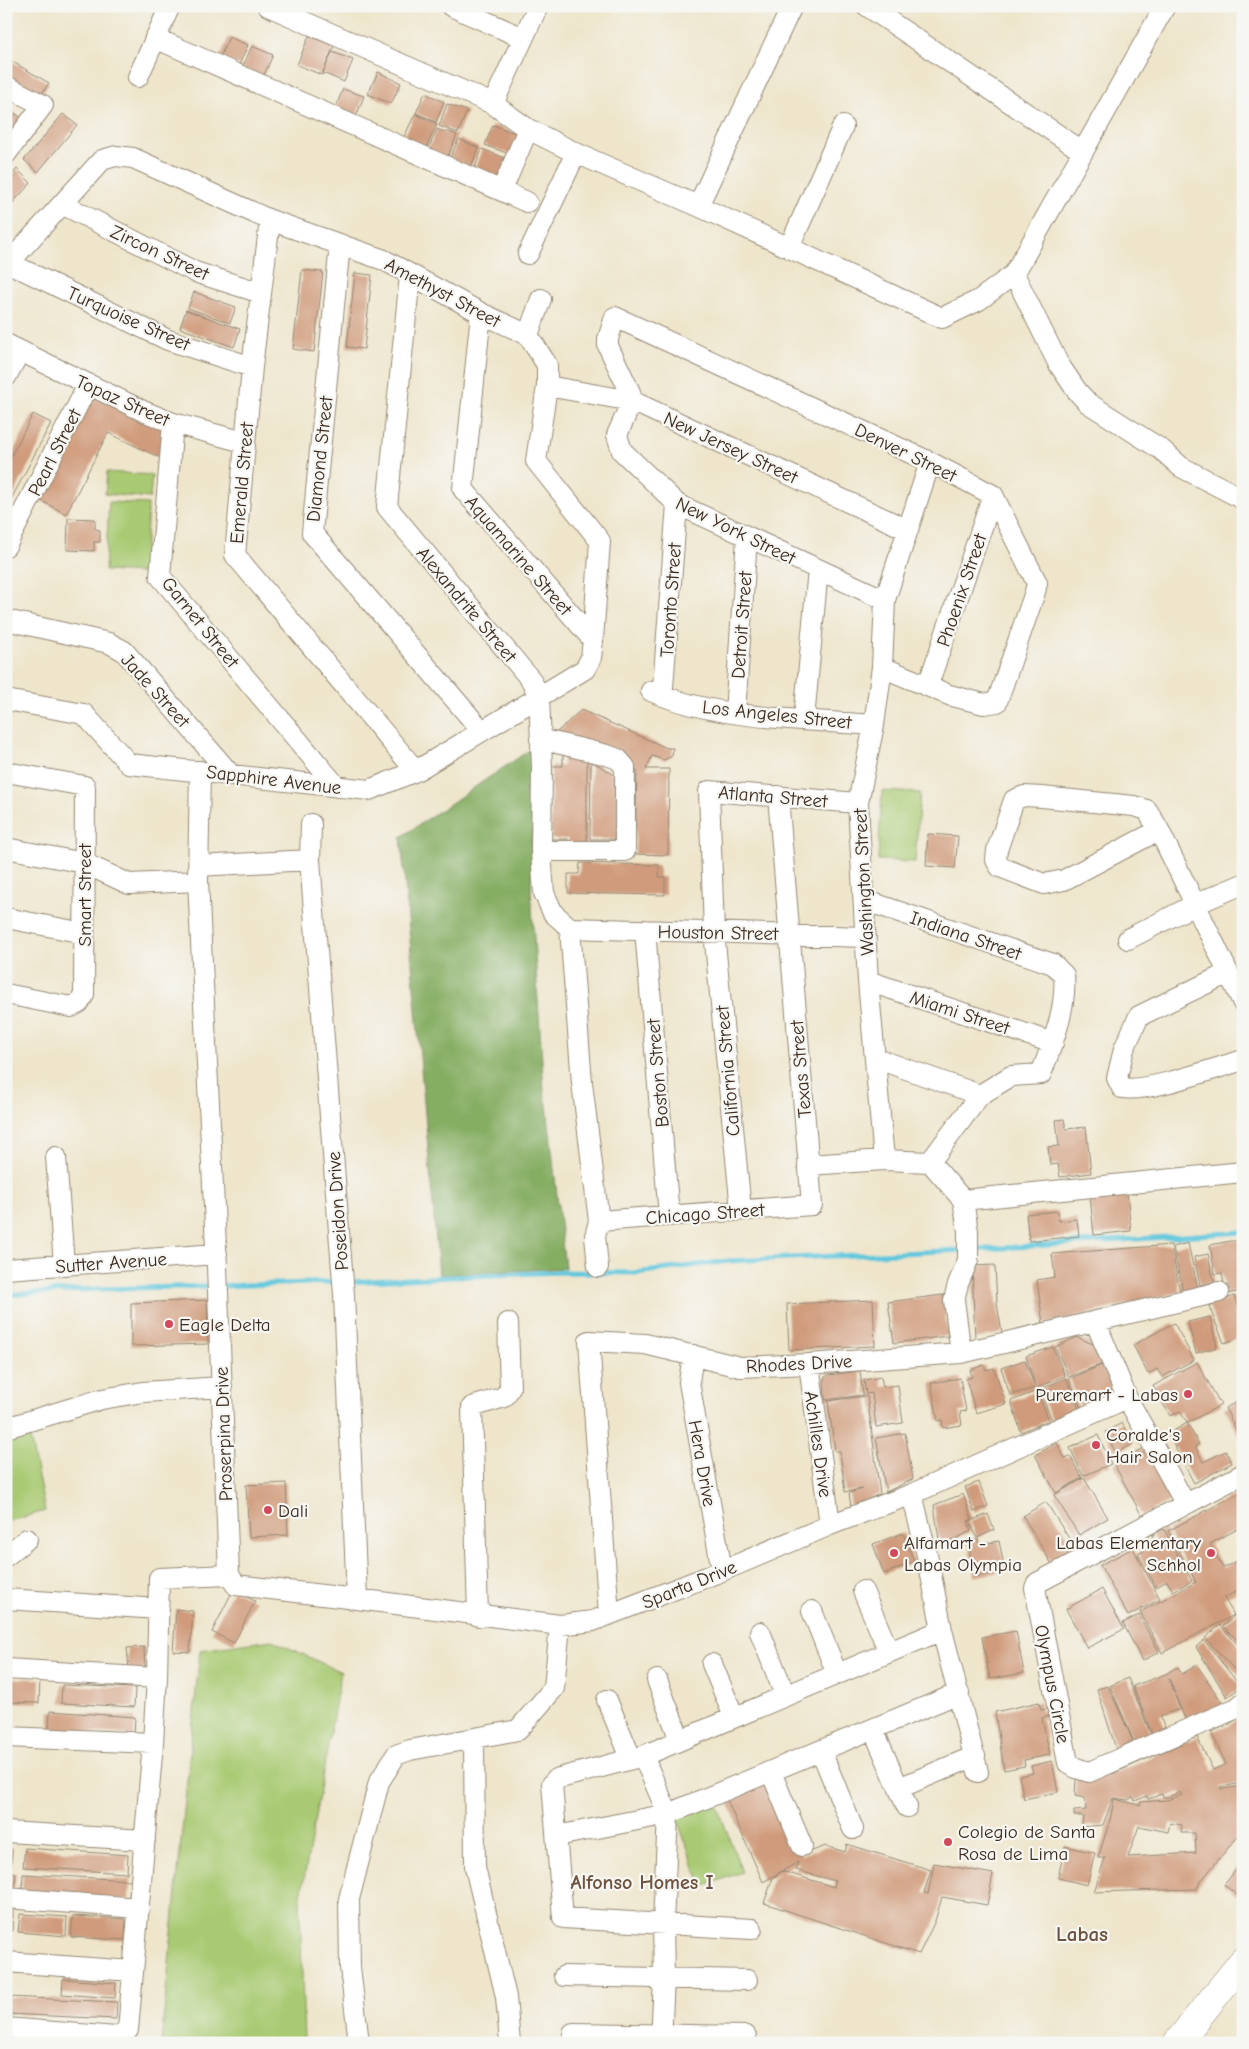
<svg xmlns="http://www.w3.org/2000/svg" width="1249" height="2049" viewBox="0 0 1249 2049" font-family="'Comic Neue',sans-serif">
	<rect width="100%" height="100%" fill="#f6f6f2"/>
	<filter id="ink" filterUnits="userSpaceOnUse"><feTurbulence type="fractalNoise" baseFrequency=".02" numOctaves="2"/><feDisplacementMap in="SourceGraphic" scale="10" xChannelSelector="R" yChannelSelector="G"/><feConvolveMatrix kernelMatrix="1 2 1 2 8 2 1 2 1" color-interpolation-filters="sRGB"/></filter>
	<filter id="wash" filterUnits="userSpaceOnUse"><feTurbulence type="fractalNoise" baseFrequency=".0096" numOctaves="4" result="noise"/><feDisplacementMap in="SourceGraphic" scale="20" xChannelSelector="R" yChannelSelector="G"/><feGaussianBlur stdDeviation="1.12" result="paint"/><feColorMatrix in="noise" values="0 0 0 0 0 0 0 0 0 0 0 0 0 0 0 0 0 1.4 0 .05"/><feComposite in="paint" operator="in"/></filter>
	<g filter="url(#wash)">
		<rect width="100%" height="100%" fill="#eee5cb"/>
		<!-- green -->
		<path fill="#a9ca72" stroke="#727a48" d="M107 472 152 475 150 498 105 494Z
			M109 502 148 504 144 573 105 571Z
			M882 791 920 793 915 862 878 860Z
			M29 1433 45 1511 6 1522V1438Z
			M272 1640 341 1672 300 1902 304 2043H161L200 1650Z
			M716 1802 742 1872 702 1887 676 1817Z"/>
		<!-- forest -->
		<path fill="#86ae64" stroke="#606c41" d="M534 747 531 892 544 1092 547 1105 565 1268 439 1275 401 837Z"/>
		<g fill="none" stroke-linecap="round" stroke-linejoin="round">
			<!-- stream -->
			<path stroke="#60c7dd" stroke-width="5" d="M973 1250 1243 1232
				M346 1282 558 1272 636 1273 729 1261 964 1250
				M221 1286 338 1282
				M6 1295 96 1289 213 1286"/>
		</g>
		<g id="blocks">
			<!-- building -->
			<path fill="#d09b7c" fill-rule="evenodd" d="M309 36 334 46 322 75 297 65Z
				M229 37 248 45 239 65 220 57Z
				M252 46 273 55 263 77 242 68Z
				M332 52 353 60 344 82 323 73Z
				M6 58 49 83 40 97 6 77Z
				M378 72 401 83 391 104 368 94Z
				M343 89 364 96 356 117 335 109Z
				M425 93 444 102 436 122 416 113Z
				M447 104 467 111 458 133 439 126Z
				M6 108 22 118 12 133 6 130Z
				M63 114 77 125 38 172 24 160Z
				M415 114 437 124 426 148 404 137Z
				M493 125 520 135 512 155 485 145Z
				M437 129 446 133 447 131 457 135 447 158 428 149Z
				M459 139 479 148 470 169 449 159Z
				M482 149 510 160 502 181 474 170Z
				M17 169 31 183 6 210V181Z
				M302 270 323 272 314 352 293 349Z
				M355 273 372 275 364 349 347 347Z
				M194 292 236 307 230 323 188 308Z
				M186 310 240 329 234 347 180 328Z
				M96 396 168 429 165 460 108 433 66 514 38 499 77 422Z
				M33 414 51 423 6 509V466Z
				M68 518 95 519V529L100 530V542H94V551L67 550Z
				M581 710 667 748H673L672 756 664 760 652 756 646 769H669L668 855 635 854 637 771 630 762 557 732Z
				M563 752 587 761V848H568V839H551V766H563Z
				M591 761 620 778 619 839H590Z
				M928 834 958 836 955 868 926 866Z
				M580 863 659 865V877H665V895L568 893V874H579Z
				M1064 1119 1066 1129 1086 1127 1091 1173 1060 1177 1058 1164 1050 1165 1048 1147 1059 1146 1056 1120Z
				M1127 1193 1131 1231 1094 1235 1090 1196Z
				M1058 1211 1059 1221 1077 1219 1079 1236 1029 1241 1026 1214Z
				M1231 1241H1243V1291L1226 1294 1222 1273 1215 1274 1210 1245Z
				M1188 1243 1198 1289 1183 1292 1173 1247Z
				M1171 1245 1180 1292 1043 1324 1037 1280 1055 1277 1052 1254Z
				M1208 1254 1214 1282 1200 1285 1194 1257Z
				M995 1265 997 1304 1002 1333 975 1339 972 1266Z
				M943 1295 948 1336 894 1343 888 1302Z
				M1234 1296 1243 1316V1336L1224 1343 1209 1306Z
				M207 1300 208 1344 131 1346V1303Z
				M873 1300 875 1346 789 1350 787 1304Z
				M1210 1317 1217 1347 1196 1353 1188 1322Z
				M1174 1323 1194 1360 1162 1377 1157 1369 1148 1374 1133 1345Z
				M1077 1337 1095 1345 1102 1364 1069 1377 1055 1347Z
				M1053 1347 1065 1376 1036 1388 1026 1356Z
				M1025 1360 1035 1388 1010 1395 1001 1368Z
				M1197 1362 1221 1405 1187 1423 1199 1444 1195 1446 1203 1462 1226 1451 1232 1463 1194 1483 1168 1434 1187 1423 1180 1411 1170 1416 1153 1386Z
				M984 1365 986 1370 994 1368 1006 1404 976 1413 966 1379 972 1377 970 1370Z
				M1102 1365 1114 1394 1081 1408 1069 1379Z
				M860 1371 863 1395 825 1400 824 1378 828 1375Z
				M881 1377 883 1387 898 1385 903 1423 876 1427 872 1393 866 1394 864 1380Z
				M960 1378 966 1411 960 1412 962 1425 943 1428 942 1420 938 1421 931 1383Z
				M1066 1378 1079 1408 1052 1420 1039 1390Z
				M1037 1391 1049 1420 1021 1432 1011 1401Z
				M867 1396 880 1494 851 1507 849 1493 862 1489 845 1492 840 1451H835L828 1401Z
				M1243 1399V1443L1225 1408Z
				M1122 1423 1133 1444 1116 1453 1105 1432Z
				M905 1433 913 1479 886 1492 876 1438Z
				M1098 1435 1111 1464 1083 1476 1070 1448Z
				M1057 1443 1065 1458 1070 1456 1082 1478 1056 1493 1035 1455Z
				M1144 1448 1172 1500 1142 1516 1114 1464Z
				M1084 1478 1108 1518 1079 1535 1054 1495Z
				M979 1482 988 1506 974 1512 965 1487Z
				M286 1483 288 1535 249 1537 246 1485Z
				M1243 1491V1526L1210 1544 1223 1568 1243 1558V1588L1224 1598 1234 1615 1162 1653 1140 1612 1196 1582 1168 1531Z
				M963 1494 972 1519 968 1521 971 1531 940 1547 934 1505Z
				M1046 1502 1077 1551 1053 1566 1023 1516Z
				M988 1514 994 1530 977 1538 970 1521Z
				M1164 1529 1192 1581 1173 1591 1167 1581 1156 1587 1138 1554 1157 1544 1152 1535Z
				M903 1533 914 1562 884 1574 873 1544Z
				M978 1539 979 1545 999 1541 1005 1571 974 1577 968 1541Z
				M1133 1548 1160 1599 1128 1616 1100 1565Z
				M1102 1589 1124 1629 1087 1648 1066 1609Z
				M233 1590 255 1601 234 1643 212 1632Z
				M1243 1608V1646L1223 1626Z
				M176 1609 193 1611 190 1652 173 1651Z
				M1139 1615 1159 1652 1142 1661 1123 1623Z
				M1220 1625 1243 1650V1679L1205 1638Z
				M1016 1631 1024 1673 990 1679 982 1637Z
				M1204 1640 1241 1687 1227 1697 1196 1647Z
				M144 1647 145 1669 129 1670 127 1648Z
				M1197 1665 1225 1707 1187 1724 1169 1679 1180 1709 1160 1716 1165 1728 1152 1734 1133 1686 1166 1674 1177 1667 1182 1674Z
				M6 1678 40 1679 39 1703 6 1702Z
				M1128 1678 1151 1735 1134 1742 1110 1686Z
				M62 1685 135 1688 134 1707 61 1703Z
				M1108 1686 1133 1741 1116 1749 1097 1689Z
				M1039 1702 1041 1710 1047 1709 1049 1716 1042 1718 1050 1755 1024 1760 1025 1766 1004 1770 995 1712Z
				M50 1711 135 1717 134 1735 49 1729Z
				M1243 1715V1783L1220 1787 1221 1789 1243 1786V1830L1200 1882 1197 1889 1094 1892 1105 1858H1098L1110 1820 1114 1799 1140 1805 1141 1802 1167 1800 1182 1795 1180 1792 1168 1797H1163L1162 1794 1148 1799 1147 1796 1135 1801 1133 1797 1128 1800 1113 1798 1103 1825 1082 1827 1083 1816H1074V1811L1086 1810 1085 1798 1075 1796 1076 1779H1091L1111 1772 1112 1774 1197 1737 1213 1770 1226 1764 1211 1732 1228 1725ZM1170 1823 1182 1825 1181 1833H1195L1196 1853 1128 1857 1139 1826 1168 1832Z
				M1052 1761 1058 1792 1024 1799 1019 1776 1033 1773 1031 1766Z
				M772 1781 801 1855 826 1846 845 1852 847 1844 931 1870 924 1893 928 1894 934 1863 993 1874 987 1905 942 1897 935 1921 919 1954 764 1903 773 1878 782 1871 834 1887 835 1881 796 1870 798 1862 763 1882 727 1800Z
				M1065 1846 1095 1853 1087 1885 1058 1878Z
				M6 1848 12 1849 11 1866H6Z
				M25 1848 128 1855 127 1873 23 1867Z
				M1243 1861V1899L1224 1885Z
				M6 1872 16 1873 14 1894H6Z
				M23 1874 130 1880 129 1900 22 1893Z
				M6 1906 13 1907 12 1931H6Z
				M20 1914 67 1917 66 1936 18 1932Z
				M73 1916 126 1919 125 1940 71 1937Z
				M63 1979 116 1983 115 1998 62 1994Z
				M8 1997 117 2002 116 2019 7 2014Z"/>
		</g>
	</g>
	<g filter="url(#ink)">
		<use href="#blocks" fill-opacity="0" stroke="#948874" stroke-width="1"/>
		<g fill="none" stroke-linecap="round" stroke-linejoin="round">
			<!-- minor casing -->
			<g stroke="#948874" stroke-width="22">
				<path id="minor" d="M268 6 493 104 528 129 576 153 698 206 942 318 979 300 1014 274 1165 6
					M451 6 523 38
					M867 6 1082 151
					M155 38 527 202
					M138 77 170 6
					M6 86 43 105 6 154
					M493 104 538 6
					M502 190 528 129
					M62 204 195 272 261 293
					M698 206 792 6
					M270 220 252 367 235 555 416 771
					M340 244 312 533 482 731
					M789 248 843 126
					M528 254 576 153
					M9 263 168 340 252 367
					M6 266 102 160 116 156 133 158 270 220 384 260 481 313 528 335 547 365V386L536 461 600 541 593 640 591 658 585 669 416 771 369 790 129 764 84 714 6 700
					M1014 274 1058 363 1077 391 1088 403 1162 450 1181 467 1243 499
					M410 275 387 507 531 680 539 696 542 768 541 851 544 893 553 913 570 928
					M481 313 463 489 593 640
					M528 335 541 299
					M6 344 143 411 173 423 244 442
					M6 377 20 351
					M547 386 632 401 908 530
					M173 423 160 576 337 787
					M6 546 88 385
					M6 620 109 643 124 651 231 775
					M882 667 949 695 984 704 997 702 1035 592 1037 583 993 495 930 462 615 317 608 339V346L630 392 632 401 617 435 622 451 677 504 885 600
					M928 685 993 495
					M651 691C717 720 803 719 874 725
					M661 695 663 687 677 504
					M735 713 747 537
					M804 719 818 569
					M540 739 607 755 618 759 625 767V851H541
					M200 771 198 881 217 1267 229 1575
					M6 772 85 786 84 995 79 1003 71 1007 6 994
					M311 824 310 860 344 1295 357 1599
					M1159 830 1064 880 1044 884 1000 867 996 860 997 850 1014 800 1024 796 1042 797 1134 806 1147 810 1159 830 1243 1003
					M6 848 84 863 129 884 198 881
					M198 866 310 860
					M864 900 1053 964 1064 975C1067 1008 1053 1042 1041 1074L1011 1076 980 1095 930 1162
					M6 918 84 933
					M570 928 582 1083 599 1221 595 1236 598 1267
					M570 928 866 937
					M645 930 669 1216
					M1128 939 1196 904 1243 884
					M1228 973 1139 1016 1124 1049 1117 1078 1122 1088C1147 1093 1216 1068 1243 1060
					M868 981 1053 1043
					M875 1058 980 1095
					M56 1157 64 1265
					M884 1160 868 981 858 803 874 725 882 667 885 600 930 462
					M808 1165 884 1160 930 1162 963 1200 968 1231V1260L958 1284 954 1300 961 1353
					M963 1200 1243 1172
					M741 1210 714 932 709 791 858 803
					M599 1221 812 1205 778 796
					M6 1269 217 1254
					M1096 1323 1127 1398 1185 1503
					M693 1355 689 1382 722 1571
					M809 1364 830 1525
					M6 1428 102 1399 143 1392 222 1387
					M1243 1474 1037 1583 1035 1588 1068 1763 1076 1768 1089 1772 1237 1708 1243 1703
					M912 1494 927 1555 942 1630 978 1772
					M6 1556 27 1539
					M229 1575 236 1585 357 1599 560 1625 593 1621 722 1571 830 1525 912 1494 1127 1398
					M863 1591 889 1652
					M6 1599 159 1609
					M812 1611 837 1674
					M609 1615 589 1341 645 1344 740 1367 809 1364 961 1353 1219 1292
					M478 1616 472 1407 504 1397 510 1388 508 1323
					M760 1632 785 1695
					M712 1664 734 1717
					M6 1669 157 1678
					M657 1680 680 1740
					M607 1700 631 1758
					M873 1729 907 1807
					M6 1737 153 1743
					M474 1738 475 1867 506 1997 510 2043
					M821 1751 853 1829
					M643 1756 668 1814 663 1924 664 1977 661 2043
					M771 1772 802 1846
					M899 1788 975 1756
					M6 1832 145 1840
					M557 1836 668 1814 959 1693
					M6 1898 139 1908
					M752 1929 563 1918 552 1784 556 1779 643 1756 942 1630
					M6 1962 133 1971
					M564 1976 747 1980
					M6 2028 116 2037 128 2030 153 1743 157 1678 159 1578 229 1575
					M573 2033 746 2036
					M359 2043 350 1967 349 1899 379 1782 396 1755 410 1750 518 1730 554 1688 560 1625"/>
			</g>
			<!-- secondary casing -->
			<g stroke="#948874" stroke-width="29">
				<path id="secondary" d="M1177 2043 1243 1961"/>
			</g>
			<!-- minor -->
			<use href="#minor" stroke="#fff" stroke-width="20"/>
			<!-- secondary -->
			<use href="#secondary" stroke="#fff" stroke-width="28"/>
		</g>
	</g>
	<!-- markers -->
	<g fill="#d1495b" stroke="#f6f6f2" stroke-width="2">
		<circle cx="169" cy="1324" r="5"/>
		<circle cx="1188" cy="1394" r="5"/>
		<circle cx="1096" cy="1445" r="5"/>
		<circle cx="268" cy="1510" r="5"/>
		<circle cx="894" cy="1553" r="5"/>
		<circle cx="1211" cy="1553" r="5"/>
		<circle cx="948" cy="1842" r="5"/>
	</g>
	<g text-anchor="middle" stroke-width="4.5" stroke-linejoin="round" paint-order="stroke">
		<!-- street labels -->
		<g font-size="19" fill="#3b2a1e" stroke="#f6f6f2">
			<text transform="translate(160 252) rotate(25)" y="7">Zircon Street</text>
			<text transform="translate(443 292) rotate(28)" y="7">Amethyst Street</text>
			<text transform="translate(129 318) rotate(24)" y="7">Turquoise Street</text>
			<text transform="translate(123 400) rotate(24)" y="7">Topaz Street</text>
			<text transform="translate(731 447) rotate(25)" y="7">New Jersey Street</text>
			<text transform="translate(54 452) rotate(-63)" y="7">Pearl Street</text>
			<text transform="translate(906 452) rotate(26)" y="7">Denver Street</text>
			<text transform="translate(319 459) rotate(-84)" y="7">Diamond Street</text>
			<text transform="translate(241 483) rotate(-85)" y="7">Emerald Street</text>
			<text transform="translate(736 530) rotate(26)" y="7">New York Street</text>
			<text transform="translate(519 555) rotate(49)" y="7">Aquamarine Street</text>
			<text transform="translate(961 590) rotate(-71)" y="7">Phoenix Street</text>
			<text transform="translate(670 600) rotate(-86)" y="7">Toronto Street</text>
			<text transform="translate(467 604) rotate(50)" y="7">Alexandrite Street</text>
			<text transform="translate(201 622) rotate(51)" y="7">Garnet Street</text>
			<text transform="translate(741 625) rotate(-86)" y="7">Detroit Street</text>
			<text transform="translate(156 690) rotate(48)" y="7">Jade Street</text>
			<text transform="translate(777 714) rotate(6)" y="7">Los Angeles Street</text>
			<text transform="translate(274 779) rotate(7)" y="7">Sapphire Avenue</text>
			<text transform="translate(773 796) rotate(5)" y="7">Atlanta Street</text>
			<text transform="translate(863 882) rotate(-93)" y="7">Washington Street</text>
			<text transform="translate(84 895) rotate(-90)" y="7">Smart Street</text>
			<text transform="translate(718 932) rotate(1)" y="7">Houston Street</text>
			<text transform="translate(966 935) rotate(19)" y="7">Indiana Street</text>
			<text transform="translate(960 1012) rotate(18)" y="7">Miami Street</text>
			<text transform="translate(800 1069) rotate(-95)" y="7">Texas Street</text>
			<text transform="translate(727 1071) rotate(-95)" y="7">California Street</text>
			<text transform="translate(657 1073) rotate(-95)" y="7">Boston Street</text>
			<text transform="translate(337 1211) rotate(-94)" y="7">Poseidon Drive</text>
			<text transform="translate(705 1213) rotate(-4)" y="7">Chicago Street</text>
			<text transform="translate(111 1262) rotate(-4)" y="7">Sutter Avenue</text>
			<text transform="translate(799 1363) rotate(-3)" y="7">Rhodes Drive</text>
			<text transform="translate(223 1434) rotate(-92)" y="7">Proserpina Drive</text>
			<text transform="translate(819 1444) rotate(82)" y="7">Achilles Drive</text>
			<text transform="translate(703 1463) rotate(80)" y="7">Hera Drive</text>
			<text transform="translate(689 1584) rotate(-22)" y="7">Sparta Drive</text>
			<text transform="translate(1053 1684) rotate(79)" y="7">Olympus Circle</text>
		</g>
		<!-- poi labels -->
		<g font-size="19" fill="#3b2a1e" stroke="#f6f6f2" text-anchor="start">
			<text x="179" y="1331">Eagle Delta</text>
			<text x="1178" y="1401" text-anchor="end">Puremart - Labas</text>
			<text x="1106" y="1441">Coralde's<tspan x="1106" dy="22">Hair Salon</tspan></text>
			<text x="278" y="1517">Dali</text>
			<text x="904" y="1549">Alfamart -<tspan x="904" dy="22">Labas Olympia</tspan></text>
			<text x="1201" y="1549" text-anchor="end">Labas Elementary<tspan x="1201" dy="22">Schhol</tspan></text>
			<text x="958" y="1838">Colegio de Santa<tspan x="958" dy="22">Rosa de Lima</tspan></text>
		</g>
		<!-- neighbourhood labels -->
		<g font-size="20" font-weight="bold" fill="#6f523f" stroke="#f6f6f2">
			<text x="642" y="1889">Alfonso Homes I</text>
		</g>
		<!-- quarter labels -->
		<g font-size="21" font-weight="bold" fill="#6f523f" stroke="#f6f6f2">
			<text x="1082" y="1941">Labas</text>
		</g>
	</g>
	<!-- margin -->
	<rect width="1249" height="2049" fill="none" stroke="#f6f6f2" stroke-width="25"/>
</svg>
